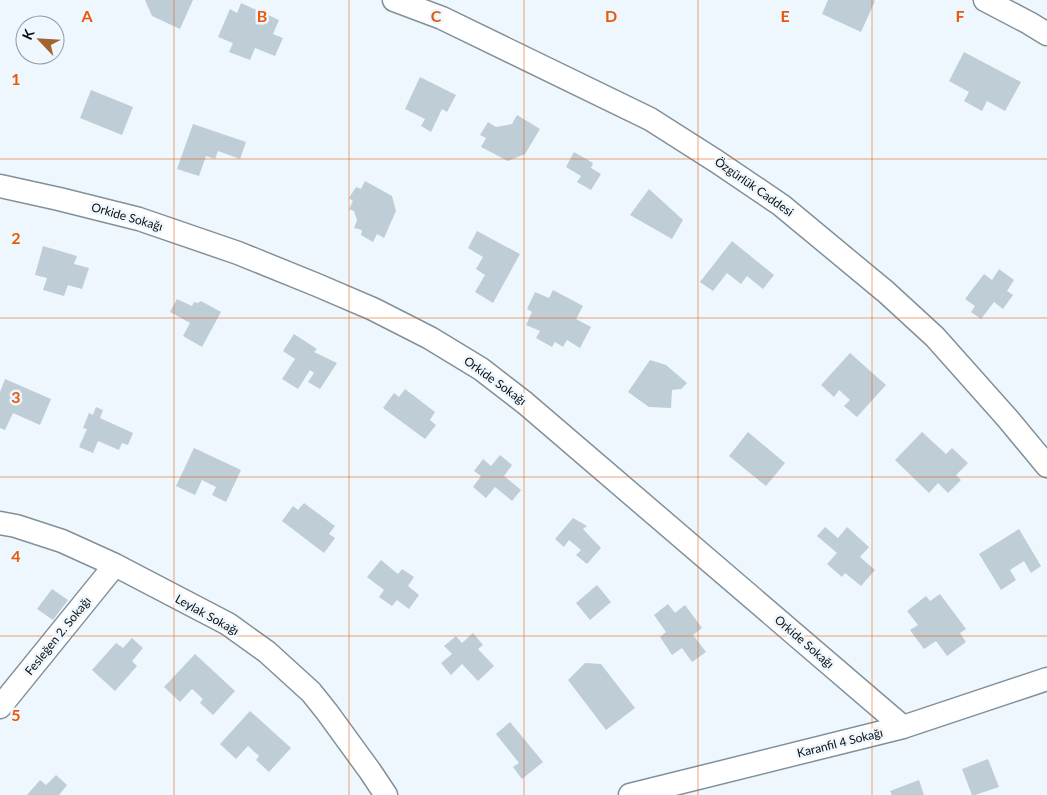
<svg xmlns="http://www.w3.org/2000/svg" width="1047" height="795" viewBox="0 0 1047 795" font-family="Lato,sans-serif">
	<rect width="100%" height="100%" fill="#eef7fd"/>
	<!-- building -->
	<path fill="#bfcdd7" d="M145 0H193L180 29 152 16Z
		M828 0H873L875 1 861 32 822 14Z
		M241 3 279 20 273 34 283 38 275 56 255 48 250 60 229 52 233 43 218 37 230 9 237 13Z
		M964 52 1021 82 1005 111 987 101 982 111 964 101 969 92 949 81Z
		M420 77 456 95 447 112 442 109 431 132 421 126 425 119 405 109Z
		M91 90 133 107 122 135 80 118Z
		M517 115 540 129 525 154 508 161 481 147 486 138 480 135 488 122 496 127 512 124Z
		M193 124 246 142 240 159 218 151 215 159 206 156 199 176 177 169Z
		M574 152 593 163 591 168 601 174 591 190 577 182 581 176 566 167Z
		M365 181 392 196 396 211 384 238 377 234 373 242 361 235 362 230 354 228 357 220 354 211 349 209 353 201 349 198 356 187 361 189Z
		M649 189 683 220 672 239 630 215Z
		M477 231 520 254 493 303 475 292 485 275 476 269 483 257 468 248Z
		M732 241 774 275 763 289 747 276 741 284 727 273 713 291 700 282Z
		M43 246 77 256 74 264 89 268 82 289 68 285 64 296 43 290 47 278 35 275Z
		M999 269 1014 280 1007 291 1013 295 1003 309 994 302 981 319 971 312 975 306 965 299 984 274 992 280Z
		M553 290 583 306 576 319 591 327 580 348 567 340 563 347 555 342 552 347 536 338 540 331 526 325 532 312 527 309 535 292 549 298Z
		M177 299 192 306 194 302 198 303 201 301 221 312 202 347 183 336 190 323 170 312Z
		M294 334 317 349 314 352 337 363 320 389 308 382 314 373 310 370 298 389 282 379 295 359 283 351Z
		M850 353 886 385 857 417 844 406 850 400 839 390 834 397 821 385Z
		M650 360 666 365 687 383 681 389 672 390 671 408 649 407 628 392Z
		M5 379 51 399 40 425 13 413 5 430 0 428V392Z
		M405 389 435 412 430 420 436 425 425 439 383 408 394 393 399 397Z
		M96 407 103 410 100 418 133 433 128 445 122 443 119 450 98 441 93 453 79 447 87 429 83 428 89 413 93 415Z
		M748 432 785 463 766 486 729 456Z
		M922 432 946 454 952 448 968 463 956 475 961 480 948 493 938 483 929 493 895 460Z
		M194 448 241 470 226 502 212 495 216 487 202 480 195 495 176 486Z
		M500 455 512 465 504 476 521 490 512 501 495 487 486 498 473 487 481 476 474 471 483 459 491 466Z
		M304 503 335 526 329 534 335 538 324 553 282 521 293 506 298 510Z
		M573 518 587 526 583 529 601 548 587 564 576 555 581 550 569 540 564 547 555 539Z
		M825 527 838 538 847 527 869 547 860 557 875 570 861 586 845 573 842 577 827 564 837 553 817 536Z
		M1019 529 1041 566 1031 573 1024 561 1010 570 1016 580 1001 590 979 554Z
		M381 560 398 574 402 569 414 577 408 586 419 595 409 609 397 600 392 606 379 597 384 590 367 577Z
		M597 585 611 602 590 620 576 603Z
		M52 589 68 600 53 620 37 609Z
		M940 594 966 629 960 633 966 642 947 656 936 641 924 649 910 630 918 625 907 611 926 596 930 601Z
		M668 604 675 613 685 605 702 628 693 635 706 652 692 662 682 648 672 655 660 637 666 632 654 615Z
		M473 633 483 645 478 649 494 666 478 681 462 664 451 675 441 663 452 654 444 646 456 636 462 643Z
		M132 638 143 648 132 661 137 666 115 691 92 670 116 643 123 648Z
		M195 654 235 691 213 715 200 703 203 699 192 689 180 702 164 687Z
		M585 663 601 664 635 708 606 730 568 680Z
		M250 711 291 748 269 772 256 760 259 756 248 746 236 759 220 744Z
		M510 722 543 762 522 779 513 767 519 763 496 734Z
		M988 759 999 787 975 795H972L962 769Z
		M56 775 67 785 59 795H27L40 780 46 785Z
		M919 780 924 795H892L890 791Z"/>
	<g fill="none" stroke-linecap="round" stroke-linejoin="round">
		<!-- minor casing -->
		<g stroke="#829099" stroke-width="25">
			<path id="minor" d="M394 0 442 18 650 119 716 161 781 205 886 292 935 337 1008 419 1047 466
				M985 0 1029 23 1047 34
				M0 186 59 199 139 219 238 253 317 285 373 309 430 338 481 369 525 403 903 727
				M0 523 16 526 62 541 115 565 228 624 267 652 311 692 327 712 370 771 386 795
				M0 707 115 565
				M630 795 903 727 1047 679"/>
		</g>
		<!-- minor -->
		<use href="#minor" stroke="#fff" stroke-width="22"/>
	</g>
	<!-- grid -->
	<path fill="none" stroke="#e8590c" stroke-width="1" stroke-opacity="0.55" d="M174 0V795M349 0V795M524 0V795M698 0V795M872 0V795M0 159H1047M0 318H1047M0 477H1047M0 636H1047"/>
	<g text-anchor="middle" stroke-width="5" stroke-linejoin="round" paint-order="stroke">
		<!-- street labels -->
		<g font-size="12" fill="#090e11" stroke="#eef7fd">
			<text transform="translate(754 187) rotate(35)" y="4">Özgürlük Caddesi</text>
			<text transform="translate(127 217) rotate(16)" y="4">Orkide Sokağı</text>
			<text transform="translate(495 381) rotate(36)" y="4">Orkide Sokağı</text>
			<text transform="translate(207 615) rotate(29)" y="4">Leylak Sokağı</text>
			<text transform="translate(58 636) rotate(-51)" y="4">Fesleğen 2. Sokağı</text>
			<text transform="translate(804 642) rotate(41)" y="4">Orkide Sokağı</text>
			<text transform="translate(840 743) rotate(-14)" y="4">Karanfil 4 Sokağı</text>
		</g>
	</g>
	<g font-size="16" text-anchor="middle" font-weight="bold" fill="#e8590c" stroke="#eef7fd" stroke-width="5" stroke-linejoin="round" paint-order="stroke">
		<text x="87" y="22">A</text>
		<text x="262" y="22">B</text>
		<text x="436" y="22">C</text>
		<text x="611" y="22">D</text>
		<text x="785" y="22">E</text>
		<text x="960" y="22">F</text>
		<text x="16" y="85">1</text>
		<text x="16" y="244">2</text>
		<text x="16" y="403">3</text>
		<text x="16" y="562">4</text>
		<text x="16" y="721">5</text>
	</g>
	<!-- north arrow -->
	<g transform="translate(40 40) rotate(295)"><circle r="24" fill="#eef7fd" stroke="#929a9f"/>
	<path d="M0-4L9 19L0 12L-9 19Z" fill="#a3632c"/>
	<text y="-8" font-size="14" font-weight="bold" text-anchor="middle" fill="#090e11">K</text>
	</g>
</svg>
